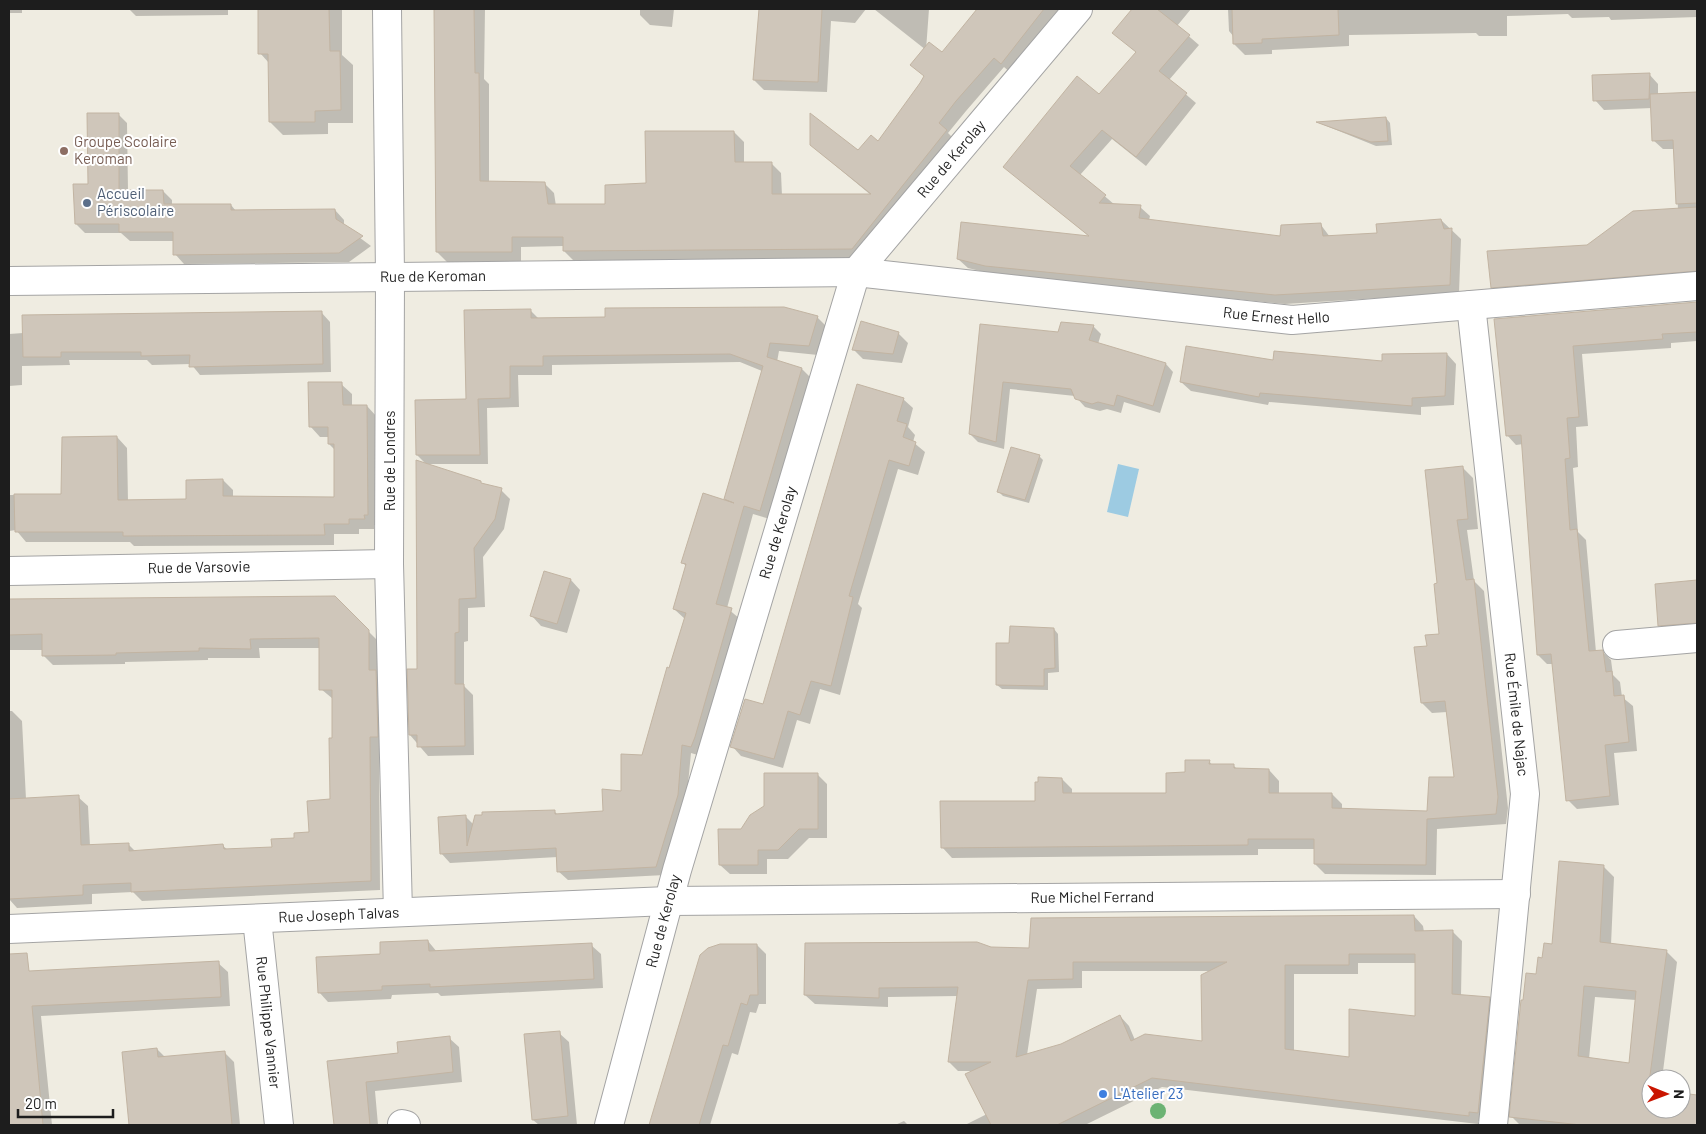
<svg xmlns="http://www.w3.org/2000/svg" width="1706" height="1134" viewBox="0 0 1706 1134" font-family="Barlow,sans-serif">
	<rect width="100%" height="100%" fill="#efece1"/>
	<!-- water -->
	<path fill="#9dcbe2" d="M1118 464 1139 469 1128 517 1107 512Z"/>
	<!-- shadow -->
	<path fill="#0003" fill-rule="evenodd" d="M9 9H22V13H9Z
		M129 9H228V15L136 16Z
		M259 9H342V55L353 65V123H328V134L283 135 270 122 269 63 260 53Z
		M435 9H485L484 79 489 84V182L544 183 554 193 556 206 606 205 648 184 734 132 744 142V163H771L781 173 782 196H872L811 145 858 152 879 143 989 9H1063L1011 73 1004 67 966 111 948 133 956 141 863 258 574 261 564 251V246L521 247V261L447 262 437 252Z
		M640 9H674L672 27 650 25 640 15Z
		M760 9H866L855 23 831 21 827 92 764 90 754 80Z
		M874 9H929L926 50Z
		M1133 9H1191L1177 26 1199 45 1169 80 1196 103 1146 166 1112 139 1080 175 1115 205 1140 207 1150 216 1149 220 1281 237 1321 225 1330 237 1378 234 1441 220 1461 239 1459 293 1285 304 996 275 968 268 958 259 1090 237 1005 167 1099 96 1137 53 1114 33Z
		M1228 9H1697V17L1611 20 1609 17 1572 18 1568 14 1507 16V36H1479L1476 33 1349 35V46L1272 50V54L1245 55 1234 44V37L1229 31Z
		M1649 74 1658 84V95L1697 93V280L1501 296 1492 287 1678 210 1675 149H1663L1653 140 1652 108 1604 110 1595 100Z
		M118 114 127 123 128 191H163L172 200V205H231L236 211 335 210 344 220V226L371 246 349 262 184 264 175 254 174 241H130L121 233H85L76 224Z
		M1386 118 1390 123 1392 145 1376 146 1319 123Z
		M1697 303V341L1671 343V348L1582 354 1588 426 1576 427 1578 467 1573 468 1578 532 1586 540 1596 652 1602 651 1611 660 1613 675 1620 682 1622 697 1633 706 1637 751 1614 753 1619 805 1577 809 1568 800 1554 664H1547L1538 655 1523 444 1516 445 1507 435 1496 320Z
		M530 310 539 319 817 317 827 327 818 355 779 351 777 362 802 369 811 378 770 519 753 514 727 608 740 619 701 756 691 753 686 805 665 875 568 880 558 871V857L450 863 441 853 466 817 474 825 554 811 558 815 604 813 622 792 643 756 685 619 674 609 687 567 683 563 728 502 725 499 762 371 740 362 552 365V375H518L519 407 487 408 488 464H426L417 455 467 400Z
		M321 312 330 322 331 372 200 375 191 364 152 365 147 360H69L70 365 22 366V385L9 386V334Z
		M981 325 1059 333 1093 326 1101 334 1098 344 1166 364 1173 372 1160 413 1124 402 1121 413 1107 409 1100 411 1085 407 1075 396 1010 389 1004 449 978 442 970 434Z
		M898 333 908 343 902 363 863 359 854 350Z
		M1447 354 1456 364 1454 405 1421 407V415L1269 402 1268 405 1191 391 1181 382 1274 362H1384Z
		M341 384 352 394V406H367L377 417 378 525H374V529H359V534H334V545L134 546 130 542H26L16 530 9 531V495H62L117 437 127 448 128 501 188 500 223 480 233 490V497L336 498 335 450 329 444V437H320L310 426Z
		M903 399 913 408 908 427 915 435 913 442 925 452 918 475 898 469 858 604 862 608 840 695 820 689 810 724 797 720 783 768 741 756 732 746 764 706Z
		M1039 456 1043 460 1029 503 1003 496 998 491Z
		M1462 467 1473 478 1478 529 1467 530 1474 581 1484 591 1508 808 1506 824 1437 829 1436 875 1325 874 1315 864V849H1258V855L952 858 942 847 1036 803 1062 779 1072 789V795L1167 794 1186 773 1209 761 1213 766 1233 765 1238 770H1269L1279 781V794H1332L1342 804V810L1429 812 1455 779 1447 712 1432 713 1422 703 1428 647 1440 635 1439 584Z
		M482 485 501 490 510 499 504 529 483 557 485 607 468 608V641L464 642V686L473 695 474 755 428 756 410 735 418 670Z
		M571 580 580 590 567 633 541 626 532 616Z
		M1697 581V633L1669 635 1660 625Z
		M334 597 378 641 387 746H379L380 890 142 901 133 892 92 894V904L17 908 9 899V711H12L22 721 26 799 78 797 88 806 90 846 128 844 136 852 223 846 228 850 273 848 310 833 331 800 333 699 321 689 320 648H259L260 658H208V660L125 662V664L53 665 43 655V650H9V600Z
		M1054 629 1058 634 1059 672 1048 673V690L1002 689 997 685Z
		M817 774 827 784V838H809L788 859H767V874H730L720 865 742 830Z
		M1603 866 1614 877 1611 945 1666 951 1677 962 1662 1079H1651V1109H1681V1095L1697 1097V1125H1520L1511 1116 1525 1001 1544 959ZM1595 997 1636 1000 1630 1064 1589 1059Z
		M1414 916 1423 926 1424 932 1452 931 1462 941 1461 996 1489 998 1499 1008 1488 1122 1478 1121V1124L1162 1087 1085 1125H965L987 1114 975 1071H958L949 1062 958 996 888 997V1007L815 1004 805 995 991 948 1031 950ZM1358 963H1416L1417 1018 1350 1058 1294 1051V974H1358ZM1082 971H1211L1203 1042 1135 1040 1129 1026 1120 1016 1061 1045 1027 1055 1037 989 1082 988Z
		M428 941 437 952 591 945 601 954 603 988 441 996 438 993 392 995 391 999 328 1002 319 992 382 955Z
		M757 945 766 954V1004H759L756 1013 750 1012 738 1055 732 1053 710 1125H651L701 956Z
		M218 963 228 972 230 1006 41 1016 52 1125H9V973Z
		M559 1033 569 1042 577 1125H539L533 1120Z
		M449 1038 459 1047 462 1082 375 1091 378 1125H335L329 1062 399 1054Z
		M157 1049 166 1058 224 1052 234 1062 240 1125H198L195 1090 123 1053Z
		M904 1121 908 1125H895Z"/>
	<!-- building -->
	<path fill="#cfc6ba" stroke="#c2b4a2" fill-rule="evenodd" d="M258 9H329L330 51H340L341 110 315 111V122H269L268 54H258Z
		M434 9H474L475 73H479L480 181 545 182 548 204H605V185L646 183 645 131H734L735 162H772V194H871L810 145V113L858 150 871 135 878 141 920 83 924 76 910 65 929 42 942 52 977 9H1044L1001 64 994 58 956 101 939 123 947 130 852 249 563 251V237H512V252H436Z
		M759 9H822L818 82 753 80Z
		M1132 9H1157L1190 35 1159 71 1187 93 1136 157 1102 130 1070 166 1106 195 1099 203 1141 205 1139 218 1280 236 1281 225 1321 223 1323 236 1377 233 1376 224 1441 219 1444 229 1452 228 1450 285 1275 295 985 266 957 259 961 222 1089 236 1003 167 1077 76 1099 94 1136 52 1112 33Z
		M1232 9H1338L1339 35 1262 39V43L1233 44Z
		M1650 73 1649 99 1593 101 1592 75Z
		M1697 92V203L1676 204 1673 140 1652 141 1650 94Z
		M87 113H119V190H163L164 204H231V210L335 209 336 219 363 236 339 253 173 255V232H119V224H75L73 184H88Z
		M1386 117 1388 141 1371 142 1316 122Z
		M1697 207V271L1491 288 1487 251 1587 245 1633 211Z
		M1697 302V332L1662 334 1663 339 1573 346 1579 417 1567 418 1570 458 1565 459 1570 530 1577 529 1589 651 1603 650 1606 672 1612 671 1614 696 1624 695 1629 742 1605 745 1610 796 1566 801 1551 654 1537 655 1521 435 1506 436 1494 319Z
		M784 307 818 316 809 346 770 343 767 357 802 368 760 511 744 506 716 604 732 608 695 737 691 747 682 745 678 795 656 867 557 872 556 848 440 854 438 817 466 815 467 846 475 815H482V812L555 810V814L603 811 602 789 621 791V754L642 755 667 667 669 668 686 613 673 609 686 564 681 563 703 493 734 503 724 499 763 366 730 354 543 356V366H510V398L478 399 480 455H416L415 400 466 399 464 310 531 309V318L605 317V308Z
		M322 311 323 364 189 367 190 355 141 356V352H61V357H23L22 315Z
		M861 321 899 332 893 354 852 350Z
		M1061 322 1094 325 1089 340 1166 363 1153 406 1117 395 1114 406 1098 402 1092 404 1075 399 1071 389 1003 382 996 442 969 434 980 324 1058 332Z
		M1186 346 1273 360 1274 351 1382 361V354L1447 353 1445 396 1412 398V406L1260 393 1259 397 1180 382Z
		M308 382H342L343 405H367L368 515H364L365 519H349V524H324L325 535 123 536V532H15L14 494H61L62 437 117 436 118 500 186 499V480L223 479V496L334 497V444H328V427H309Z
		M857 384 904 398 897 421 907 424 903 437 916 442 909 466 889 460 849 596 853 597 831 686 811 681 800 715 788 711 774 759 730 747 745 699 763 704Z
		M1011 447 1040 455 1025 500 997 492Z
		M416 460 481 481V483L502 488 495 519 474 548 476 598 459 599V632L455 633V684H464L465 746 417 747V735H409L407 669H417Z
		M1463 466 1468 519 1457 520 1466 580 1474 579 1498 797 1496 814 1427 819 1426 865 1314 864V839H1248V845L941 848 940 801H1035V782H1038V777L1062 778 1063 793H1166V773L1185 772V760H1210L1209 764H1234V768L1269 769V793H1332V808L1427 811 1429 777H1454L1445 701 1421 703 1414 647 1427 646 1425 635 1439 634 1434 584 1437 583 1425 470Z
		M544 571 571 579 557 624 530 616Z
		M1697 580V623L1658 626 1655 584Z
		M335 596 369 630V670H376L378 737H370L371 881 131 892V883L83 885V895L9 899V799L79 795 81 845 129 843V851L223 844 224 849 272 847 271 839 294 838V833L309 832 307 801 330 799 329 738H332V690H319V638L250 639 251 649 199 648V651L116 653V655L42 656V634L9 635V599Z
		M1010 626 1054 628 1055 668 1044 669V686L996 685V643H1009Z
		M764 773H818V829H799L778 850H758V865H719L718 829H741L750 815 764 806Z
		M1559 861 1604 865 1600 942 1667 950 1648 1090H1651V1109H1681V1093L1697 1095V1125H1581L1509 1117 1521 1000H1523L1526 973 1536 974 1538 957 1542 958 1544 943 1552 944ZM1584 986 1636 991 1629 1063 1578 1056Z
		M1414 915 1415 931 1453 930 1452 994 1490 997 1478 1113 1469 1112V1116L1152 1078 1057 1125H991L965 1074 991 1062H948L958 987 879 988V998L804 995 805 943 977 942 991 947 1029 948 1031 918ZM1349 954H1415V1016L1349 1009V1057L1285 1049V965H1349ZM1073 962H1227L1201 975 1202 1041 1145 1034 1131 1041 1120 1015 1061 1044 1016 1057 1028 980 1073 979Z
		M428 940 429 951 592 943 594 979 430 987V984L382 986V990L318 993 316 957 380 954V942Z
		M720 944H757L758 995H750L747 1005 741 1003 728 1046 723 1045 699 1125H649L700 955 708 948Z
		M27 953 29 971 219 961 221 997 32 1006 43 1125H9V954Z
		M560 1031 568 1116 532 1120 524 1034Z
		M450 1036 453 1072 366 1082 370 1125H334L327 1061 398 1053 397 1042Z
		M157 1048 158 1057 225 1051 232 1125H129L122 1052Z"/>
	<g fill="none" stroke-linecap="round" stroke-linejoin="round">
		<!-- minor casing -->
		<g stroke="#a4a4a4" stroke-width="30">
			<g id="minor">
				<path d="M387 9 390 276 389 564 398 912"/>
				<path id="s1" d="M9 281 856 272 1292 320 1697 286"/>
				<path id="s2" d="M1471 305 1525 794 1493 1125"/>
				<path id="s3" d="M9 571 389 564"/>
				<path d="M1617 645 1697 638"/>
				<path id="s4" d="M257 919 279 1125"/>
				<path id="s5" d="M9 929 668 901 1516 894"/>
				<path d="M402 1124 406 1125"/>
				<path id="s6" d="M609 1125 677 870 856 272 1078 9"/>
			</g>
		</g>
		<!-- minor -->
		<use href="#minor" stroke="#fff" stroke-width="28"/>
	</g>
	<!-- trees -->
	<circle fill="#6cb373" cx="1158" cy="1111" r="8"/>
	<!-- markers -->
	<circle fill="#8d6e63" stroke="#fff" stroke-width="2" cx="64" cy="151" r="5"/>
	<circle fill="#5c6f8a" stroke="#fff" stroke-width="2" cx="87" cy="203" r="5"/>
	<circle fill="#3f7fe0" stroke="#fff" stroke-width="2" cx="1103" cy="1094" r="5"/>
	<g text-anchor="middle" stroke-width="4" stroke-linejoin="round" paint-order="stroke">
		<!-- education labels -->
		<g font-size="15" fill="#785e54" stroke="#fff" text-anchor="start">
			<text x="74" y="147">Groupe Scolaire<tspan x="74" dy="17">Keroman</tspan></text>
		</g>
		<!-- street labels -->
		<g font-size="15" fill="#1d1d1d" stroke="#fff">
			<text dy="5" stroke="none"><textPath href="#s6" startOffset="1036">Rue de Kerolay</textPath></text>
			<text dy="5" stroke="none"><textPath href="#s1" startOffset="424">Rue de Keroman</textPath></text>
			<text dy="5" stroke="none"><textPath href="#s1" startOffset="1270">Rue Ernest Hello</textPath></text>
			<text transform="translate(390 461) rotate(-90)" y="5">Rue de Londres</text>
			<text dy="5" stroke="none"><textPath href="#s6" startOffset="616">Rue de Kerolay</textPath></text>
			<text dy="5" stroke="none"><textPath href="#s3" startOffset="190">Rue de Varsovie</textPath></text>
			<text dy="5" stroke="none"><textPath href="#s2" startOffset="412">Rue Émile de Najac</textPath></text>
			<text dy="5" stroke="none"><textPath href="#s5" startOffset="1084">Rue Michel Ferrand</textPath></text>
			<text dy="5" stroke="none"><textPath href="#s5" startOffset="330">Rue Joseph Talvas</textPath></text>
			<text dy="5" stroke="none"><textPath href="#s6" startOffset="211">Rue de Kerolay</textPath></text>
			<text dy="5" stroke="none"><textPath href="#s4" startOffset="104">Rue Philippe Vannier</textPath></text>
		</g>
		<!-- service labels -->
		<g font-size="15" fill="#4e5e75" stroke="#fff" text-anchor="start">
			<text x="97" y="199">Accueil<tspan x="97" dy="17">Périscolaire</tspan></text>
		</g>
		<!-- shop labels -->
		<g font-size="15" fill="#366cbe" stroke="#fff" text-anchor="start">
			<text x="1113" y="1099">L'Atelier 23</text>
		</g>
	</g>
	<!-- border -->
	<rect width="1706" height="1134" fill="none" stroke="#1d1d1d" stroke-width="20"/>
	<!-- north arrow -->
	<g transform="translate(1666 1094) rotate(91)"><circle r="24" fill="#ffffff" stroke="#a5a5a5"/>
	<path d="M0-4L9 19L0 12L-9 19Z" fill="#ca1500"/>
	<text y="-8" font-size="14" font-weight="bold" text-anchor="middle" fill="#1d1d1d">N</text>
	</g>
	<!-- scale -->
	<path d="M18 1109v8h95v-8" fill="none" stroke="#1d1d1d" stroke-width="2.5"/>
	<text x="25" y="1109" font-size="15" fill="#1d1d1d" stroke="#ffffff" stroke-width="4" paint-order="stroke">20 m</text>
</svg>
